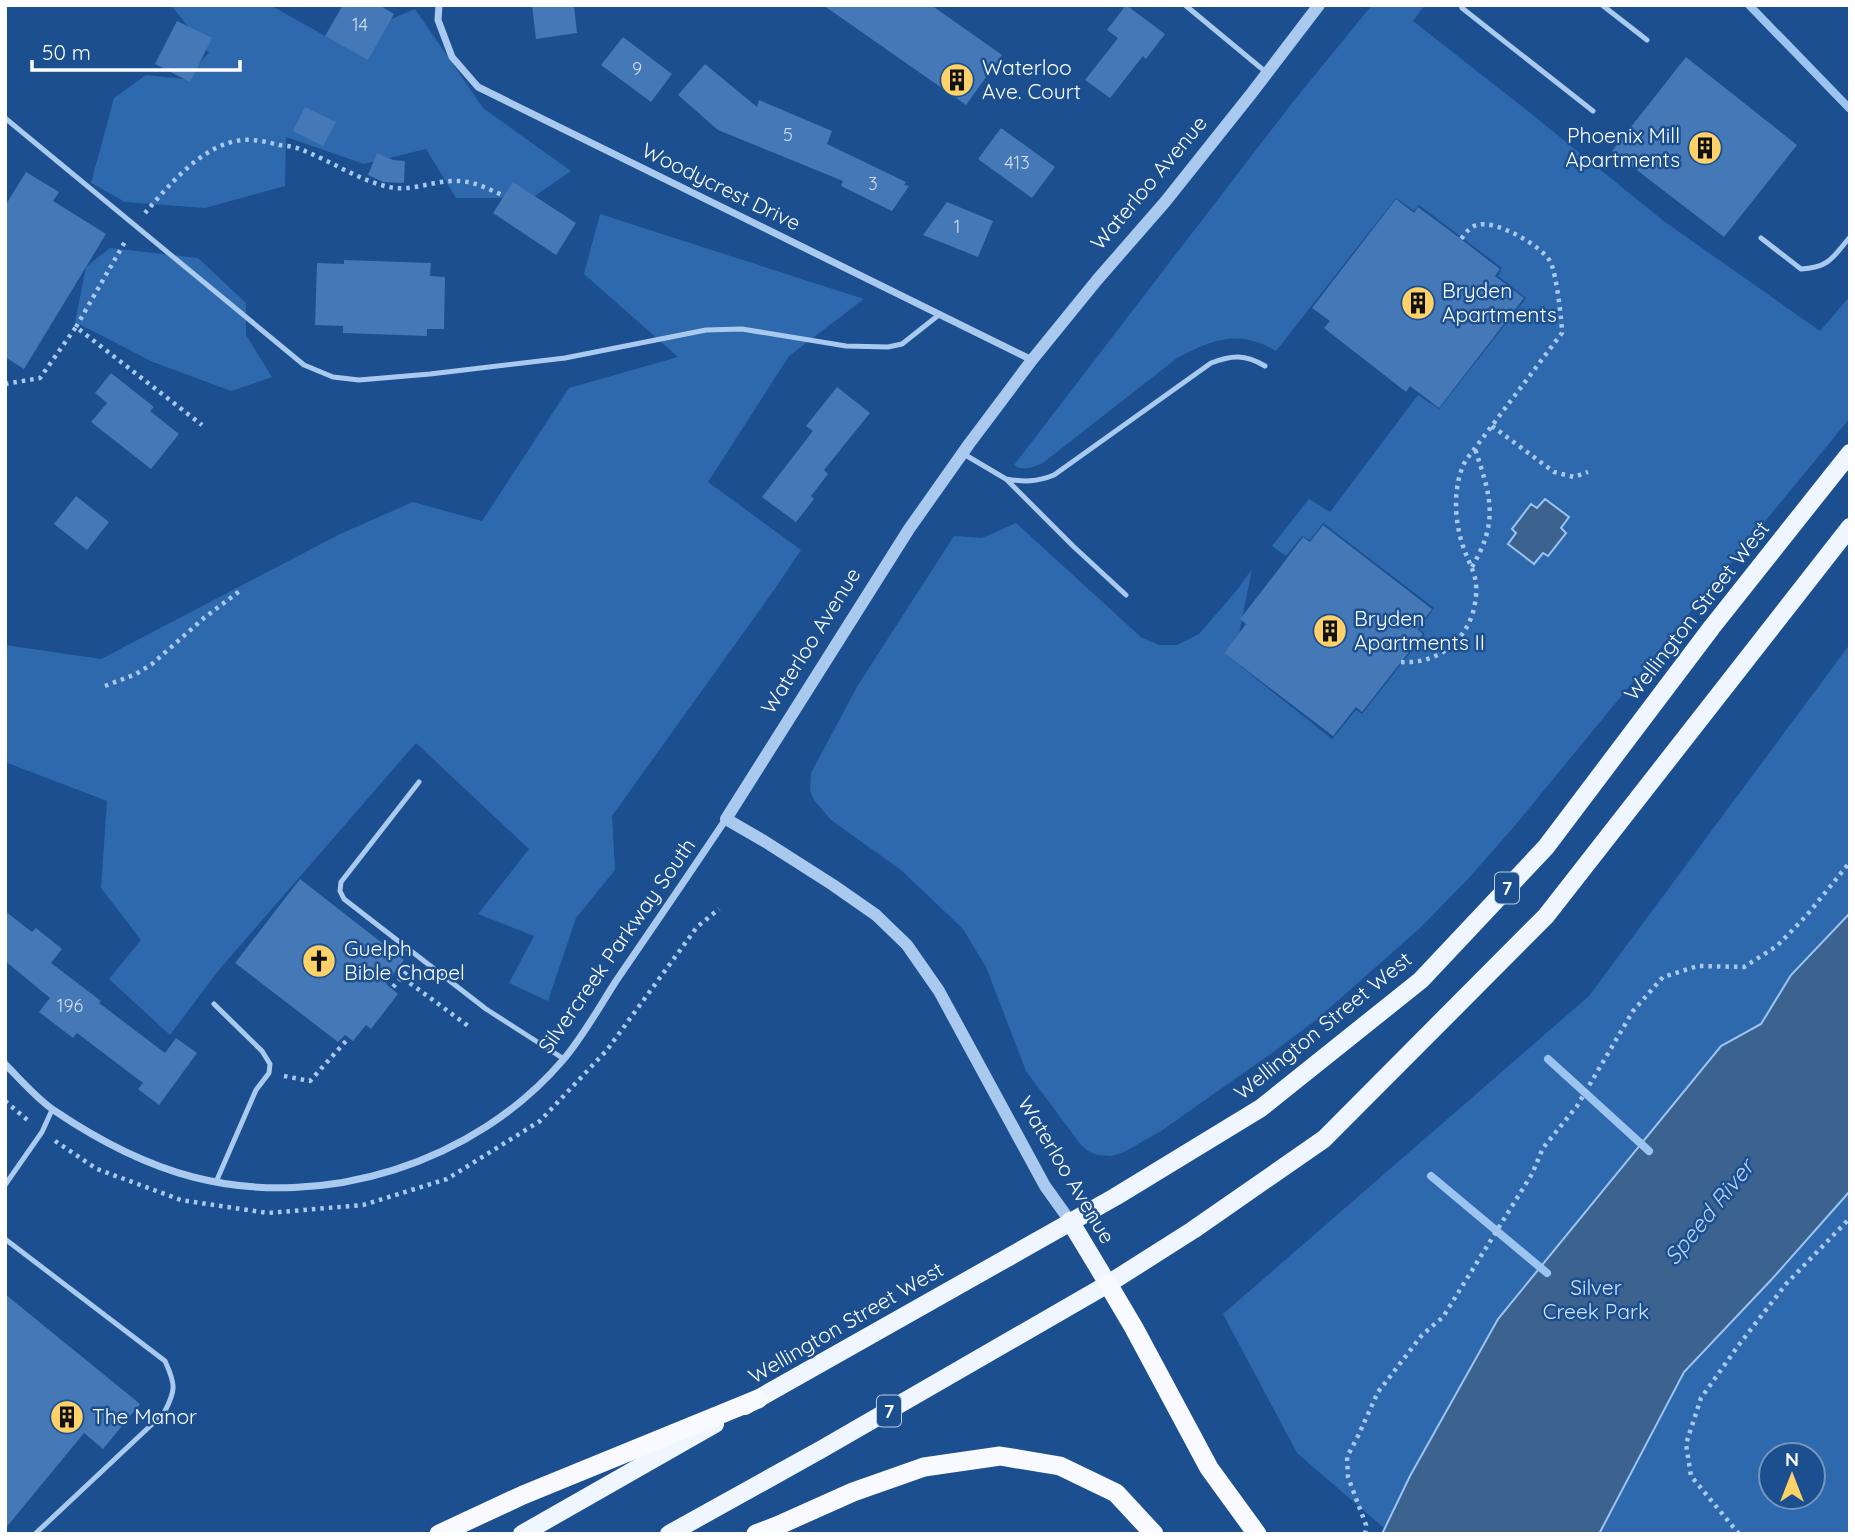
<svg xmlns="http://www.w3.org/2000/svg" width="1855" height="1539" viewBox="0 0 1855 1539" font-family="Quicksand,sans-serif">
	<rect width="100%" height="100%" fill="#1b4f8f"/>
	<!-- green -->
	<path fill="#2e69ad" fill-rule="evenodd" d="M171 5H270L336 42 415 9 483 108 571 171 532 198H456L426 149 364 164 286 137 285 186 205 208 125 202 91 183 114 98 146 75 183 79 209 53Z
		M1372 5H1425L1413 21 1524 108 1665 222 1820 331 1850 296V418L1512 829 1468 879 1420 928 1316 1020 1272 1053 1161 1131 1126 1151 1112 1156 1097 1155 1088 1151 1081 1145 1026 1071 986 967 963 929 901 870 831 820 814 800 810 791 811 773 858 685 954 536 982 538 1016 523 1142 638 1159 645H1177L1199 634 1237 590 1252 569 1239 634 1224 653 1332 739 1356 710 1362 714 1425 634 1419 629 1434 608 1323 523 1310 540 1302 536 1286 556 1272 546 1309 499 1330 512 1418 395 1439 409 1526 298 1498 276 1502 268 1419 205 1414 211 1396 198 1276 351C1239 329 1213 339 1177 358L1043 463C1033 467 1023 472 1014 465L1292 103Z
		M600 214 864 299 789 356 708 482 801 550 774 590 612 816 615 870 576 918 548 1001 509 983 534 936 478 914 529 849 416 743 218 971 170 1035 109 979 141 940 101 888 107 801 5 762V645L101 659 340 534 413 502 482 521 569 388 678 357 584 274Z
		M110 248 198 258 246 303V335L272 377 231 391 153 362 75 322 86 267Z
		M1850 644V1534H1391L1297 1453 1223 1314 1589 996ZM1771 1455H1813V1497H1771Z"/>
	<!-- water -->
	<path fill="#3c6290" stroke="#9cc4f0" stroke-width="2" d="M1545 499 1569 517 1561 528 1566 533 1548 556 1543 553 1534 564 1508 544 1516 533 1512 529 1531 504 1537 508Z
		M1850 913V1191L1772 1279 1684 1372 1599 1534H1382L1410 1476 1498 1319 1721 1046 1761 1024 1791 975Z"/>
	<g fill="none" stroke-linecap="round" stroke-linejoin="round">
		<!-- stream -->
		<path stroke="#9cc4f0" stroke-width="8" d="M1749 5 1850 109
			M1548 1059 1649 1151
			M1431 1176 1547 1273"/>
	</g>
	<!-- building -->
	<path fill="#4478b7" d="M343 5H379L394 14 368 60 325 36Z
		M532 5H574L577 33 536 39Z
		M823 5H931L1002 55 966 105Z
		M1126 5 1165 34 1146 59 1143 56 1110 98 1085 80 1118 38 1107 30Z
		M177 21 212 38 190 82 155 64Z
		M623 37 672 74 651 102 601 65Z
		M1686 57 1797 145 1724 237 1612 151Z
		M705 64 757 107 759 100 832 131 827 144 906 182 904 185 909 186 892 211 841 186 843 181 718 130 678 95Z
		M305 107 336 122 323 146 293 131Z
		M1001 128 1055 167 1032 198 978 159Z
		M377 153 393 160 405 161 404 183 383 182 368 175Z
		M26 172 59 192 53 201 106 234 24 369 5 357V206Z
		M513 182 576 223 556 255 493 213Z
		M1396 199 1414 213 1418 207 1461 239 1500 269 1495 276 1524 298 1439 408 1410 386 1406 392 1324 328 1330 321 1312 308Z
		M947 202 993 221 978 257 923 235Z
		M344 260 431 263 430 276 445 277 444 329H427V336L343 333V326L315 325 317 263 344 264Z
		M111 373 154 407 150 411 179 434 151 469 91 422 107 403 95 393Z
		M837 387 870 413 824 470 828 474 811 496 814 499 796 522 762 497 813 431 806 426Z
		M76 496 109 522 87 550 54 524Z
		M1323 525 1432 609 1417 629 1423 634 1362 712 1356 707 1333 736 1224 653 1246 624 1240 619 1278 570 1303 537 1310 542Z
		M300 879 404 960 386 984 398 994 371 1029 366 1025 353 1041 345 1035 338 1042 235 963Z
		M5 911 32 932 36 928 62 949 51 963 101 1001 99 1003 165 1053 176 1038 197 1053 159 1105 138 1089 143 1083 77 1033 73 1038 39 1012 50 998 5 961Z
		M5 1294 140 1404 103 1449 84 1433 5 1529Z"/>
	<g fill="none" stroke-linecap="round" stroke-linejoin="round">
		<!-- path -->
		<path stroke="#a9c9ee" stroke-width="4.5" stroke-dasharray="3.5 5" stroke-linecap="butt" d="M145 213C169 185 203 144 242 140 254 139 268 142 279 145 288 146 297 147 305 151 332 162 361 181 389 187 410 192 432 181 453 181 471 180 487 188 504 196
			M76 327 126 240
			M5 384 40 378 76 327 202 425
			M1492 426 1554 472 1574 477 1588 472
			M1472 567C1499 521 1491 497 1475 449
			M1401 662C1446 665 1479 629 1476 584 1475 572 1468 561 1464 549 1454 522 1452 485 1466 460L1562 333C1562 320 1556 274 1551 263 1543 246 1495 219 1477 225 1469 227 1466 233 1461 239
			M105 686 136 674 152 664 204 618 241 590
			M403 978 471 1028
			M393 987 409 969
			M284 1076 310 1081 346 1041
			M5 1101 31 1123
			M55 1141 97 1169 181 1200 268 1213 363 1205 447 1179 540 1121 607 1050 697 927 719 909
			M1365 1534 1366 1525 1348 1477 1347 1457 1358 1436 1378 1392 1422 1335 1443 1317 1532 1174 1543 1148 1577 1106 1633 1011 1663 977 1698 966 1744 967 1777 946 1807 915 1850 862
			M1739 1534 1691 1476 1686 1444 1701 1398 1738 1346 1786 1284 1850 1218"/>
		<!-- service -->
		<path stroke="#a9c9ee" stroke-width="5" d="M1185 5 1267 73
			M1461 5 1462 8 1593 111
			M1602 5 1647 40
			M5 118 304 365 333 377 359 380 430 374 565 358 706 330 742 329 846 346 888 347 902 344 940 314
			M1761 238 1801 269C1829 268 1833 257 1850 237
			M962 453 1006 479 1073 546 1126 595
			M1006 479C1024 482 1037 482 1054 475L1211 363C1232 355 1245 354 1265 366
			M419 782 341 882 340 891 344 899 486 1009 564 1059
			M214 1004 262 1051 270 1064 269 1073 256 1090 216 1182
			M5 1185 42 1132 52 1110
			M5 1239 165 1361C176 1385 176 1390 164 1413L35 1534"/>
		<!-- minor -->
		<path stroke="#a9c9ee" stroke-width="7" d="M439 5 438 20 452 57 478 87 1032 360
			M5 1064C21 1080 37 1099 55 1111 98 1140 143 1164 193 1177 324 1211 475 1163 563 1060 582 1038 600 1006 616 981 653 927 690 873 726 819"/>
		<!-- tertiary -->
		<path stroke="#a9c9ee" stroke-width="12" d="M1070 1221 1045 1186 939 991 907 945 876 915 833 885 764 841 726 819 909 529 969 444 1032 360 1097 280 1165 202 1251 94 1319 5"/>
		<!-- primary -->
		<path stroke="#f0f6ff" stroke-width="18" d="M1070 1221 1108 1284
			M745 1406 1115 1197 1261 1108 1421 980 1546 847 1712 627 1850 453
			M522 1534 715 1424
			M669 1534 822 1449 1108 1284 1193 1230 1324 1139 1546 916 1850 527"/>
		<!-- trunk -->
		<path stroke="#f8faff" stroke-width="19" d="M1108 1284 1134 1328 1209 1468 1257 1534
			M439 1534 523 1495 758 1399
			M756 1534 777 1526 853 1492 924 1467 1000 1456 1060 1466 1116 1493 1154 1534"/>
	</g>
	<!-- icons -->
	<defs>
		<g id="building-disc" transform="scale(1.75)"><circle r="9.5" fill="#ffd166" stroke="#1b4f8f"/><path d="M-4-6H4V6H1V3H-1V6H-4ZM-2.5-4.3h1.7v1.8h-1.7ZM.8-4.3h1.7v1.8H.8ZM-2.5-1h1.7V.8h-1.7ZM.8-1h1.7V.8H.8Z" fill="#111"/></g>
		<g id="church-disc" transform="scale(1.75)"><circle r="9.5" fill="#ffd166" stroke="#1b4f8f"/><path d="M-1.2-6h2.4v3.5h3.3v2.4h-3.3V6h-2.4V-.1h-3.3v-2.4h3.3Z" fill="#111"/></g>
	</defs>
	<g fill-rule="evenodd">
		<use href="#building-disc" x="957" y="80"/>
		<use href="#building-disc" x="1705" y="148"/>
		<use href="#building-disc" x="1418" y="303"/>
		<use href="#building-disc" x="1330" y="631"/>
		<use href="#church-disc" x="319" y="961"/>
		<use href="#building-disc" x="67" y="1417"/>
	</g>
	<g text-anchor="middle" stroke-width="5" stroke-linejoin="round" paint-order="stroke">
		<!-- number labels -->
		<g font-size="18" fill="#d0dded">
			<text x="360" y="31">14</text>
			<text x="637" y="75">9</text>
			<text x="788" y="141">5</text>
			<text x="1017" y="169">413</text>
			<text x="873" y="190">3</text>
			<text x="957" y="233">1</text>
			<text x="70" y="1012">196</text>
		</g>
		<!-- shield labels -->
		<g fill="#1b4f8f" stroke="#bbcadd" stroke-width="2">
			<rect x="1495" y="872.5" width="24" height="31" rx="5"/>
			<rect x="877" y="1395.5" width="24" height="31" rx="5"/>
		</g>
		<g font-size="19" font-weight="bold" fill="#fff">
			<text x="1507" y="895">7</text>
			<text x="889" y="1418">7</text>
		</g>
		<!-- poi labels -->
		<g font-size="21" fill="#fff" stroke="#1b4f8f" text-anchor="start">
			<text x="982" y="75">Waterloo<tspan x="982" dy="24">Ave. Court</tspan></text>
			<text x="1680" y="143" text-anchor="end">Phoenix Mill<tspan x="1680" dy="24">Apartments</tspan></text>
			<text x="1442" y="298">Bryden<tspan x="1442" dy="24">Apartments</tspan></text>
			<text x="1354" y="626">Bryden<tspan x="1354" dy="24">Apartments II</tspan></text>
			<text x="344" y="956">Guelph<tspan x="344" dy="24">Bible Chapel</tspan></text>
			<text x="92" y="1424">The Manor</text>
		</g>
		<!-- street labels -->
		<g font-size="21" fill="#fff" stroke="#1b4f8f">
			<text transform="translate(1149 183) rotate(-50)" y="7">Waterloo Avenue</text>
			<text transform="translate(721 187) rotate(26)" y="7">Woodycrest Drive</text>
			<text transform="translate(1697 611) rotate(-52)" y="7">Wellington Street West</text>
			<text transform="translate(811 641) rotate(-58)" y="7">Waterloo Avenue</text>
			<text transform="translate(617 946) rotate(-55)" y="7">Silvercreek Parkway South</text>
			<text transform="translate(1323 1026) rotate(-39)" y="7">Wellington Street West</text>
			<text transform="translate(1066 1170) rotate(59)" y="7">Waterloo Avenue</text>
			<text transform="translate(846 1323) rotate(-30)" y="7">Wellington Street West</text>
		</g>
		<!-- park labels -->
		<g font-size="21" fill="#cfe3fa" stroke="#1b4f8f">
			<text x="1596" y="1295">Silver<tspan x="1596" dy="24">Creek Park</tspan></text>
		</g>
		<!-- water labels -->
		<g font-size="23" font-style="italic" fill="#b5d3f5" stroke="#1b4f8f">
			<text transform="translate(1709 1212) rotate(-51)" y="8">Speed River</text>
		</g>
	</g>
	<!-- border -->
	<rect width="1855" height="1539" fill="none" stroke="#ffffff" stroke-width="14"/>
	<!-- north arrow -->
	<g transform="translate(1792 1476)"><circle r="33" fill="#1b4f8f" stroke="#7695bc" stroke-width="2"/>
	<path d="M0-5L12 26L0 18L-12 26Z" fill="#ffd166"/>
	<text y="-10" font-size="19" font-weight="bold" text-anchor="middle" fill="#ffffff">N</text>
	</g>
	<!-- scale -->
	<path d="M32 60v10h208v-10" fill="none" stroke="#ffffff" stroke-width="3.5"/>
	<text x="42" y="60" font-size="21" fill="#ffffff" stroke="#1b4f8f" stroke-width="5" paint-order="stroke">50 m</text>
</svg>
